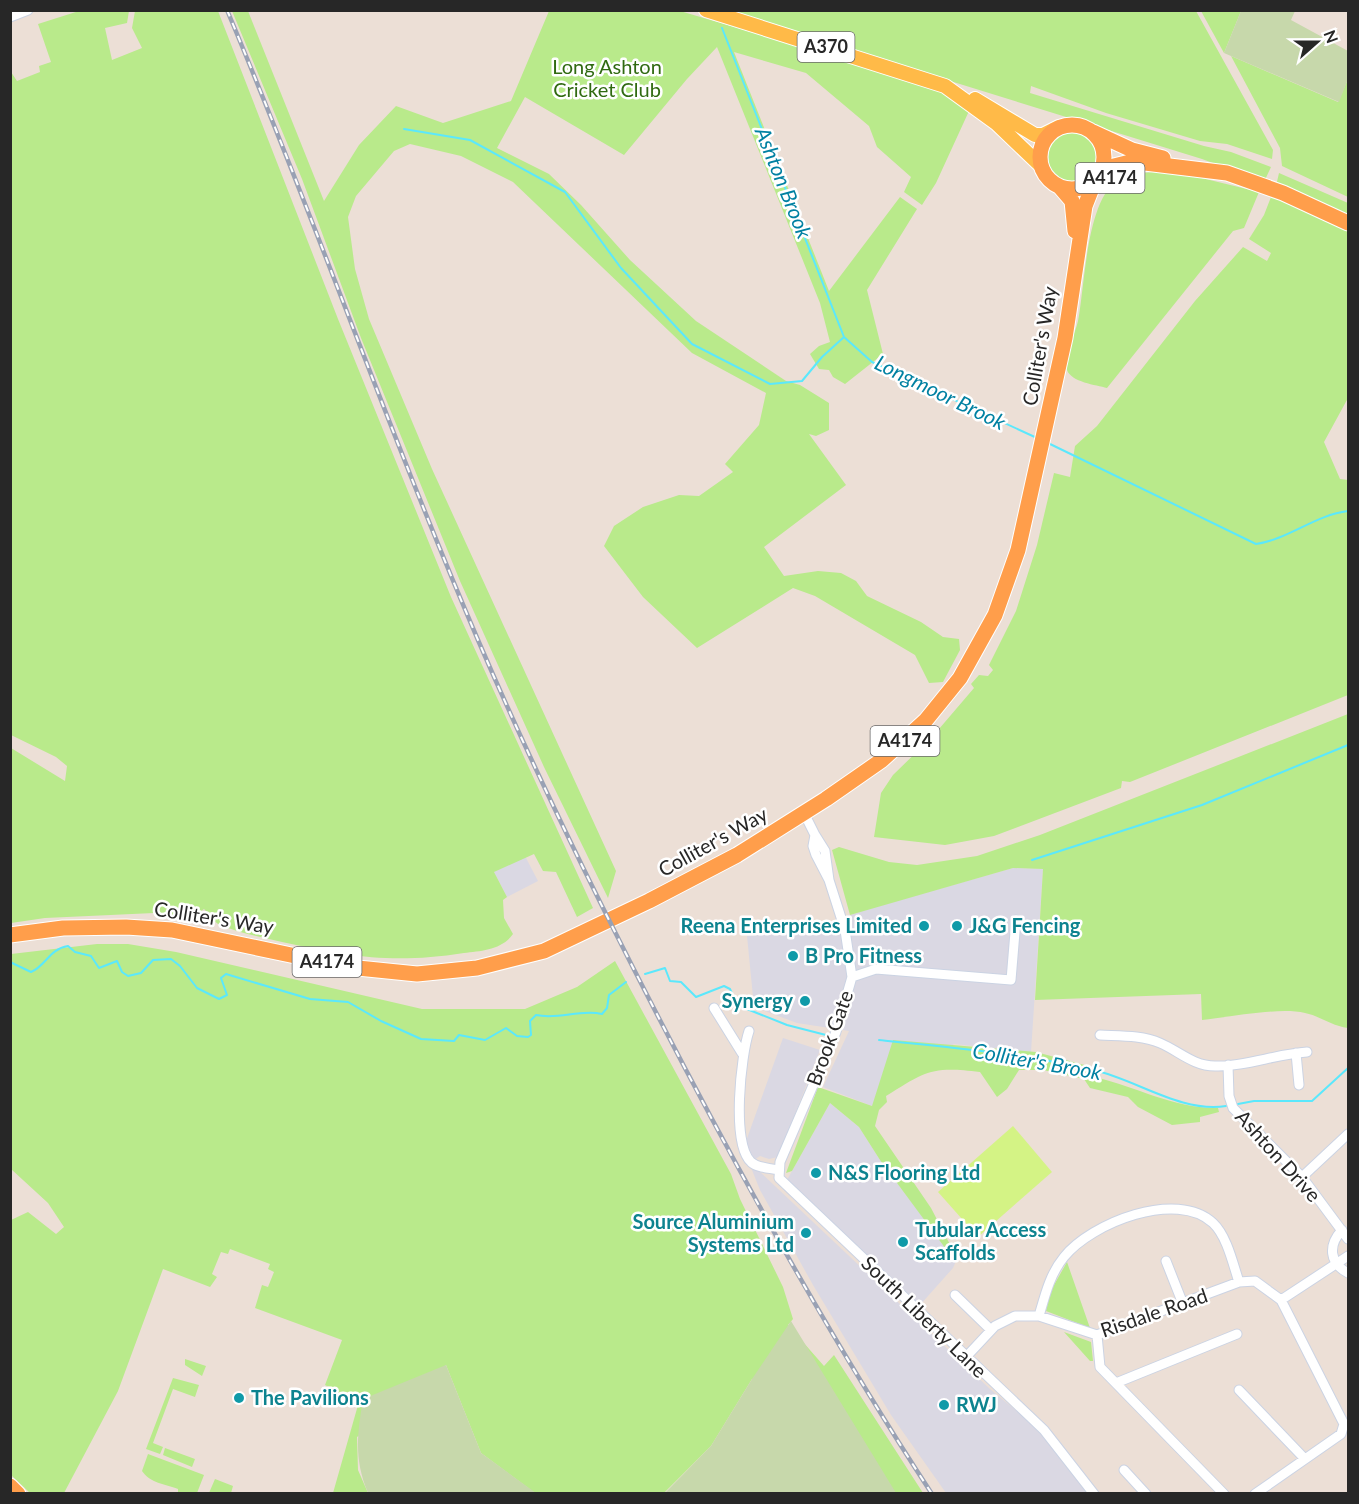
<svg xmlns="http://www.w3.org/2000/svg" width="1359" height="1504" viewBox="0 0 1359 1504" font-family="Lato,sans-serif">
	<rect width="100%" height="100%" fill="#ecdfd6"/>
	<!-- industrial -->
	<path fill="#dad8e3" d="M525 856 538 881 507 897 494 872Z
		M1013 868 1043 869 1031 1052 954 1044 872 1106 823 1087 849 1031 797 1023 754 1007 747 936 807 930 865 910Z
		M783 1038 820 1050 778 1157 769 1159 760 1156 754 1160 745 1144Z
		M830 1103 859 1127 880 1160 956 1261 953 1268 920 1305 915 1304 787 1180Z
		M752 1170H758L990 1389 1042 1432 1088 1493H946L891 1415 813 1285 760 1190Z"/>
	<!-- green -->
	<path fill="#b9ea8b" d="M79 11H129L127 23 105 28 112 60 142 48 132 28 135 11H218L338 319 451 597 593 908 577 917 556 872 543 871 534 854 494 872 507 897 503 900 504 918 513 934C502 950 481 951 464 953 394 964 350 957 282 942 261 937 240 933 220 925 214 922 209 914 204 909L192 918 180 919 154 913 45 918 11 923V748L65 781 67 766 56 757 11 735V72L17 81 40 72 39 66 51 62 38 24Z
		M232 11H248L324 201 359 145 396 106 443 123 511 101 549 11H680L937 87 969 111 936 183 922 205 904 192 911 177 877 147 869 126 806 73 734 52 829 291 900 197 917 209 867 290 883 354 845 384 833 377 829 370 819 369 810 354 819 346 830 342 820 303 717 47 687 79 624 155 525 97 497 148 549 174 581 205 630 260 696 321 786 381 800 385 829 403V430L816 436 809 434 846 485 764 547 784 576 818 571 841 573 856 581 867 596 921 622 943 637 959 639 960 650 943 682 929 683 915 655 815 596 793 588 697 648 643 597 604 546 614 526 643 507 679 495 699 496 733 472 725 464 759 425 766 393 692 353 513 182 461 156 410 144 394 151 356 196 348 217 355 269 369 319 432 469 616 871 608 898 544 767 460 581 361 338 302 179Z
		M724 11H1196L1273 150 1272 159 1227 144 1200 141 1106 113 1031 86 1030 93 1204 146 1231 152 1271 167 1264 182 1202 159Z
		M1201 11H1241L1224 53Z
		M1231 56 1338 102 1348 79V197L1282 166 1280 148Z
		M1048 157a26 26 0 1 1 52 0a26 26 0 1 1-52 0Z
		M1152 172H1177L1259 192 1244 228 1233 231 1107 388C1096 385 1071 382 1067 370 1062 356 1075 335 1078 321 1085 287 1086 196 1120 179 1130 174 1141 173 1152 172Z
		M1279 173 1348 203V216L1276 186Z
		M1271 197 1348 228V398L1324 442 1340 479 1348 480V695L1130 782 1122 781 1121 788 994 836 945 845 874 837 881 793 893 775 933 736 974 688 971 684 979 675 988 676 993 670 989 665 1016 611 1037 545 1054 473 1070 477 1075 446 1097 426 1195 301 1243 247 1267 261 1271 253 1249 239 1264 215Z
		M1348 714V1028C1332 1026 1320 1016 1305 1013 1279 1007 1229 1017 1202 1020L1201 994 1035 1000 1043 869 1013 868 850 915 832 850 839 847 889 862 917 865 977 856 1040 835Z
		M97 944H128L176 952 422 1009H525L577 987 615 961 731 1174 740 1199 783 1287 793 1319 788 1325 824 1366 834 1355 923 1493H888L752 1379 711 1446 664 1493H535L481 1453 446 1365 357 1437 358 1470 368 1493H333L360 1398 349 1392 327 1394 329 1387 325 1385 342 1340 255 1308 262 1285 268 1287 274 1272 268 1269 270 1264 230 1249 228 1254 221 1252 212 1274 217 1277 210 1287 163 1269 118 1391 64 1493H30L11 1475V1220L28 1212 56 1234 64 1227 48 1203 11 1169V954Z
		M893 1040 1036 1052 1088 1066 1095 1077C1137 1087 1175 1109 1218 1108L1219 1112 1200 1117V1122L1172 1125 1138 1107 1128 1097 1090 1088 1084 1079 1043 1070H1019L1007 1089 997 1097 980 1072C932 1066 926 1071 886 1096L887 1102 879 1110 875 1126 931 1208 957 1258 954 1260 880 1160 859 1127 830 1103 792 1171 786 1173 818 1087 872 1106Z
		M1067 1262 1090 1328 1046 1311 1050 1292Z
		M1064 1332 1091 1342 1093 1361H1090Z
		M185 1359 206 1366 202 1376 185 1365Z
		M173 1378 199 1385 195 1397 173 1389 153 1443 163 1447 160 1454 146 1449Z
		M165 1448 195 1459 192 1467 163 1455Z
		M148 1454 204 1475 197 1493 178 1492V1489C165 1484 150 1483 142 1471Z
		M215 1479 233 1486 231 1493H209Z"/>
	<!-- cemetery -->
	<path fill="#c7d8ab" d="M1241 11H1295L1291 20 1348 51V79L1339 102 1224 53Z
		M791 1321 896 1493H665L711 1446 752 1379Z
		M446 1365 481 1453 536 1493H368C354 1459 357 1436 363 1399Z"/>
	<!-- pitch -->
	<path fill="#d4f385" d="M1013 1126 1052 1172 978 1237 938 1192Z"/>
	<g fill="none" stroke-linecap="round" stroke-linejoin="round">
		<!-- stream -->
		<path stroke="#5be8fc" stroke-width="2" d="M722 28 844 337
			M404 129 470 140 565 192 621 268 692 344 770 384 802 381 822 357 844 337 872 362 1037 438
			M1048 443 1256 544C1289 539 1315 515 1348 511
			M1032 860 1202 805 1348 745
			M10 962 31 972C46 966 49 949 68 946L75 952 91 956 99 968 117 961 122 972 128 976 141 973 153 960 171 959 180 966 197 988 219 999 227 995 221 978 226 974 310 999 348 1002 381 1021 421 1039 454 1041 459 1035 485 1040 506 1028 517 1036 528 1037 531 1035 530 1021 536 1015C559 1020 579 1009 602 1014L607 1008 609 995 626 982
			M645 974 665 968 670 981 681 982 696 997 724 986 730 989 737 1005 787 1025 826 1035
			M879 1040C950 1047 1024 1054 1094 1070 1137 1080 1181 1113 1226 1106
			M1238 1104 1254 1101H1312L1348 1068"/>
		<!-- minor casing -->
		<g stroke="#cbd3e3" stroke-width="11">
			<path id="minor" d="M10 17 28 10
				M804 813 815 835
				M829 880 825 851 815 835 813 846 816 855 829 880 845 930 852 977 836 1032 780 1162 779 1178 1044 1430 1094 1494
				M852 977 876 969 1011 980 1016 920
				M714 1008 742 1053
				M749 1031C741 1055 731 1144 751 1162 757 1168 770 1168 778 1170
				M1100 1035C1120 1036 1142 1035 1160 1043 1179 1051 1193 1066 1215 1066 1244 1067 1276 1054 1307 1052
				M1296 1053 1299 1085
				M1228 1065 1229 1096 1233 1108 1302 1177 1348 1239
				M1302 1177 1348 1134
				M1342 1230C1328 1245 1329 1263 1348 1273
				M1166 1261 1183 1304
				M955 1295 991 1330
				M1281 1300 1348 1256
				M1039 1316C1045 1295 1050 1274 1064 1257 1091 1223 1177 1189 1213 1223 1227 1236 1233 1264 1239 1282
				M1097 1335 1100 1367 1224 1494
				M966 1357 995 1326 1015 1316H1039L1097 1335 1239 1282 1255 1281 1281 1300 1344 1424 1341 1434 1255 1494
				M1116 1383 1237 1334
				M1239 1390 1304 1458
				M1124 1470 1146 1494"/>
		</g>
		<!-- primary casing -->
		<g stroke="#fff" stroke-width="16">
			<path id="primary" d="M706 10 945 86 996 123 1041 166
				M975 99 1035 135H1043L1059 127"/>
		</g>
		<!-- trunk casing -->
		<g stroke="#fff" stroke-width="17">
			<path id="trunk" d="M1040 157a32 32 0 1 1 64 0a32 32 0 1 1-64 0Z
				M1093 132 1132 150 1163 158
				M1102 169 1130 162 1145 163 1227 173 1283 193 1348 223
				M1060 187 1072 201 1075 231
				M10 935 63 928 126 927 172 930 348 967 417 974 477 968 544 951 649 901 737 855 826 799 882 760 926 720 960 678 995 615 1018 550 1065 338 1085 206 1096 178
				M10 1486 18 1494"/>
		</g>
		<!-- minor -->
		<use href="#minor" stroke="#fff" stroke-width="9"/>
		<!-- primary -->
		<use href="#primary" stroke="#ffba48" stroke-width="14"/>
		<!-- trunk -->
		<use href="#trunk" stroke="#ff9e4b" stroke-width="15"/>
		<!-- rail casing -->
		<g stroke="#99a1b4" stroke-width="4.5">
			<path id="rail" d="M227 10C315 219 389 432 478 640 529 759 586 876 645 991 733 1163 826 1332 932 1494"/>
		</g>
		<!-- rail -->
		<use href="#rail" stroke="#fff" stroke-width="2" stroke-dasharray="7" stroke-linecap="butt"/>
	</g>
	<!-- markers -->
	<g fill="#0f9aa8" stroke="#fff" stroke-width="2">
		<circle cx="924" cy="926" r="6"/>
		<circle cx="957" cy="926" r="6"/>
		<circle cx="793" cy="956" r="6"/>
		<circle cx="805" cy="1001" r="6"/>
		<circle cx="816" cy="1173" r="6"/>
		<circle cx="806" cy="1233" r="6"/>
		<circle cx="903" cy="1242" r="6"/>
		<circle cx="239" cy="1398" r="6"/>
		<circle cx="944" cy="1405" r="6"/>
	</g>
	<g text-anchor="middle" stroke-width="5" stroke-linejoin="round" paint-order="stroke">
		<!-- shield labels -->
		<g fill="#fff" stroke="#686868" stroke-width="1.5">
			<rect x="797.5" y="32" width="57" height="30" rx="4.5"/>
			<rect x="1075.5" y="163" width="69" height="30" rx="4.5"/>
			<rect x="870.5" y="726" width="69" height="30" rx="4.5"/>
			<rect x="292.5" y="947" width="69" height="30" rx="4.5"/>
		</g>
		<g font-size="18" font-weight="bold" fill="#272727">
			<text x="826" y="53">A370</text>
			<text x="1110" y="184">A4174</text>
			<text x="905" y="747">A4174</text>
			<text x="327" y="968">A4174</text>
		</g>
		<!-- park labels -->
		<g font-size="20" fill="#306a11" stroke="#fff">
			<text x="607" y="74">Long Ashton<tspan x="607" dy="23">Cricket Club</tspan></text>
		</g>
		<!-- street labels -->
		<g font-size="20" fill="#272727" stroke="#fff">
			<text transform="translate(1040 346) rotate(-80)" y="7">Colliter's Way</text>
			<text transform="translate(713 842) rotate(-29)" y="7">Colliter's Way</text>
			<text transform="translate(214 918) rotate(9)" y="7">Colliter's Way</text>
			<text transform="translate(830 1038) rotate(-70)" y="7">Brook Gate</text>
			<text transform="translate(1278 1156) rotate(48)" y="7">Ashton Drive</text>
			<text transform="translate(1154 1313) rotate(-19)" y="7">Risdale Road</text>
			<text transform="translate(924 1317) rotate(44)" y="7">South Liberty Lane</text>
		</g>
		<!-- culture labels -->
		<g font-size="20" font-weight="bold" fill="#0d838f" stroke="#fff" text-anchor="start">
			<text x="912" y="933" text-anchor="end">Reena Enterprises Limited</text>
			<text x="969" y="933">J&amp;G Fencing</text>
			<text x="805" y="963">B Pro Fitness</text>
			<text x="793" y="1008" text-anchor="end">Synergy</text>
			<text x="828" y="1180">N&amp;S Flooring Ltd</text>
			<text x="794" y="1229" text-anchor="end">Source Aluminium<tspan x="794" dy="23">Systems Ltd</tspan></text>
			<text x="915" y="1237">Tubular Access<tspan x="915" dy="23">Scaffolds</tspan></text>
			<text x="251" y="1405">The Pavilions</text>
			<text x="956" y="1412">RWJ</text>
		</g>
		<!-- water labels -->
		<g font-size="21" font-style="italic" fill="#0081a2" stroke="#fff">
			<text transform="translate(783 183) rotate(68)" y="7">Ashton Brook</text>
			<text transform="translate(940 393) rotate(26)" y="7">Longmoor Brook</text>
			<text transform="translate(1037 1062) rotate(10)" y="7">Colliter's Brook</text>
		</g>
	</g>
	<!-- border -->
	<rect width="1359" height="1504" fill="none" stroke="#272727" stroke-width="24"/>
	<!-- north arrow -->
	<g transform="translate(1317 42) rotate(69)" stroke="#ffffff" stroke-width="4.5" paint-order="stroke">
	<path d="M0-4.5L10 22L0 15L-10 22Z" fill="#272727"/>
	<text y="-9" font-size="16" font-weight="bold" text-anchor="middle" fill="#272727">N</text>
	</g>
</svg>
